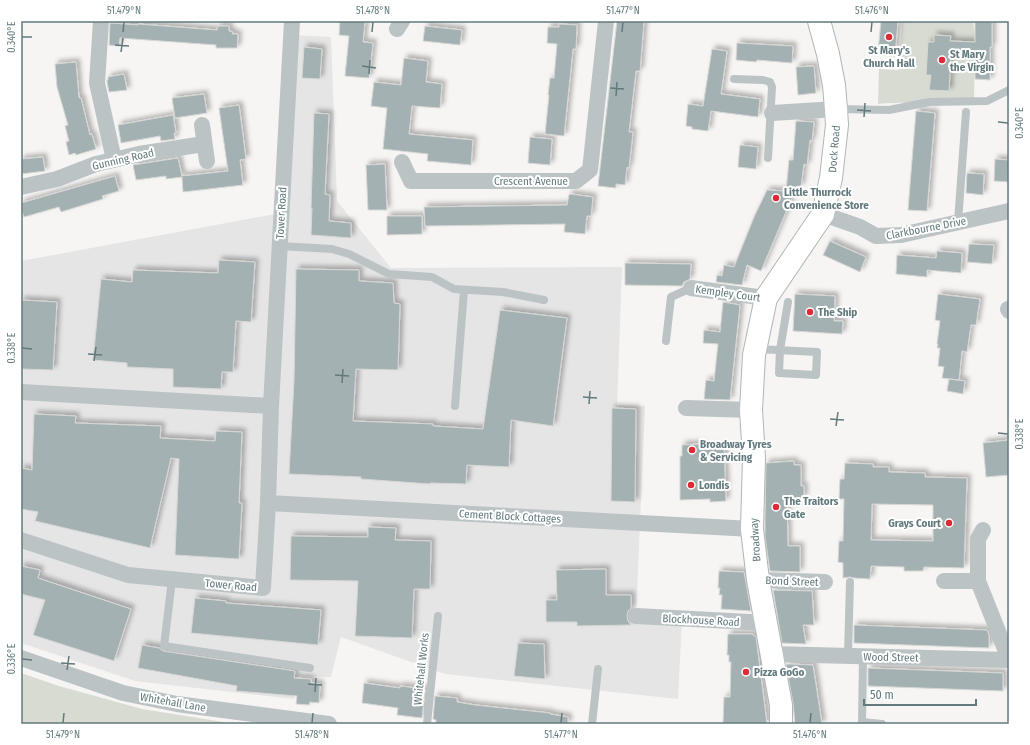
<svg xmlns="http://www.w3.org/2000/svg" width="1030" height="745" viewBox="0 0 1030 745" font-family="'Fira Sans Condensed',sans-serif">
	<defs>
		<filter id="shadow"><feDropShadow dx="3.5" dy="-3.5" stdDeviation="2" flood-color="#0004"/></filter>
	</defs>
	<rect width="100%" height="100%" fill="#f6f5f3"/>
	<!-- built -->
	<path fill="#e4e5e4" d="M291 35 331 37 337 201 391 268 622 267 617 405 645 406 636 616 682 619 678 699 445 674 341 637 331 677 297 676 294 699 135 681 21 643V261L281 213Z"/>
	<!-- green -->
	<path fill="#d8dbd2" d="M902 21H973L975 38 974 102C942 105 910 101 878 104L879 69 899 70Z
		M21 673 59 686 142 709 236 724H21Z"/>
	<!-- building -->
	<path fill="#a4b1b2" stroke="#d7d7d5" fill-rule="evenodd" filter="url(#shadow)" d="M340 21H365L363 42 373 43 369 78 345 76 349 36 339 35Z
		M617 21H644L640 71H636L629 132H633L629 168 627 167 625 185 616 184V188L598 186Z
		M881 21H898L895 56 882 55V52H878Z
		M975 22H992V47H990V80L975 79V56L951 54 949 91 929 90 931 75H926L928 42H934V35L951 36 950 41 975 42Z
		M110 23 138 25V24L217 30 218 26H229V31L233 32 232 34H238L237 48H216V45L120 38 119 46 109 45Z
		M559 24 577 25 576 49H573L564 136 545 134 549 95H548L550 78H554L557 44 547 43 548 27H559Z
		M425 26 462 30 460 45 423 41Z
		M737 43 793 46 792 63 757 60 756 62 736 60Z
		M304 47 322 49 320 79 302 78Z
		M712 49 727 51 721 94 760 99 758 117 711 111 708 131 692 129V127L686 126 688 104 703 106Z
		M404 58 428 61 426 82 442 84 440 108 412 106 409 134 473 140 471 165 427 161 428 154 383 149 387 108 371 106 374 82 401 85Z
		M76 62 79 98H81L90 135 92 134 96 149 76 155 75 153 69 155 66 142 69 141 65 126 68 125 57 87 55 64Z
		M814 66 816 93 798 95 796 67Z
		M124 74 127 90 109 92 107 82V80H108V77Z
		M204 94 207 113 175 118 172 98Z
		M239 105 246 159 240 160 243 185 183 192 182 177 166 179V176L136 180 133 165 178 158 182 176 228 171 219 108Z
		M916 111 935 113 927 211 908 210Z
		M314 113 329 114 325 194 330 195 329 221 351 223V238L311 235 312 208H311Z
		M173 115 176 133H174L175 139 161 141 160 136 121 143 118 125Z
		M796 121 814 122 812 141 810 140 807 165 804 164 801 187 797 186 761 271 747 265 742 285 716 282 717 275 722 276 724 265 734 267 754 217 767 190 786 191 789 160H793Z
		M530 137 552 139 550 165 528 163Z
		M740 145 758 147 756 169 738 167Z
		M43 157 45 171 21 174V159Z
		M995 159 1009 160V182L994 181Z
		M385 164 387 210H368L366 165Z
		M967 173 984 174 983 195 966 193Z
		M115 176 119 191 102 196 103 199 61 212 59 207 24 217 21 209V203Z
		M570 194 593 197 591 216H587L585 234 564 232 565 224 425 226 424 207 567 205 569 195Z
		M387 216H422V234L387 235Z
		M830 241 866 257 860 272 823 255Z
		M969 244 994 245 992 264 967 262Z
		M937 251 962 253 961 273 927 270V277L896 274 897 255 936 258Z
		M219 260 255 262 251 322 236 321 233 372H222L221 389 173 387V369L127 367V363L93 360 101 279 132 282 133 270 218 273Z
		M625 263 691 264 690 279 684 282 682 286 625 285Z
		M296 269 359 270V281L393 283 394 303 400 304 398 370 356 369 353 421 433 424V426L483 429 500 310 567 318 553 426 511 420 509 467 467 465 466 484 430 483V484L361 479V477L289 474 294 381Z
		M795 294 835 296 834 321H843L842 334 793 331Z
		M938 294 980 299 976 325H971L967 352 962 351 959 380 942 378 944 367 938 366 940 348H937L938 344H937L940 321 935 320Z
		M21 300 57 302 53 370 21 369Z
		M723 302 740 305 730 400 704 399 706 380 714 381 718 344 703 343 704 330 720 332Z
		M949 379 965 381 963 394 947 391Z
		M612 408 636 409 635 502 611 501Z
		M34 414 76 416 75 423 161 426 160 438 215 441 216 431 242 432 239 503H242L239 559 175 555 179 459 171 458 150 548 35 521 38 512 21 509V468L32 470Z
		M1009 440V475L986 477 983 443Z
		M701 444V448L724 447 726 501 710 502V499L680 500V456H682V445Z
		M794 461V465H801V486H804V498L787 499 788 546H800V572L770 571 765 537V516L766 463Z
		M845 463 873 464V467H889V472L925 473V477L967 478 964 568 924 567 923 571H904V567L871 566 870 579 854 578 850 577 843 578V563L838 562 839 541H843L844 499H839L840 479H844ZM872 504 933 505V541L871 540Z
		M368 527 396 528 395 540 431 541 430 589H414L412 638 355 636 358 581 290 580 291 536 368 537Z
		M21 566 40 570 38 578 131 609 114 661 33 635 45 600 21 594Z
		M606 569V595H631V608L628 611 627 616 628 621 631 625 577 626V622H546V600H557L556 570Z
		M719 571 744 572 751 611 721 609 722 595H719L720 588H718Z
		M773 590 812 591 814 625H803L806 644 782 643Z
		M195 598 226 601V603L321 610 318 645 191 633Z
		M854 625 987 630 989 635V648L854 643Z
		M728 634H752L756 637 767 724H723L724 697H730L731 662H729V655H727Z
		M518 643 544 644 545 679 514 676Z
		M142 645 159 648 163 651 295 671 294 678 311 679V683L320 684 319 703 310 702 309 705 296 704 297 696 236 691 237 686 138 668Z
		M788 664 813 665 822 724H795L793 703 786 665Z
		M868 668 1003 673V691L868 686Z
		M364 683 400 688V686L425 689 422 718 397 715 398 708 362 703Z
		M435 696 457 698V702L475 705 550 713V714L568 717V724H436V720L433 719Z"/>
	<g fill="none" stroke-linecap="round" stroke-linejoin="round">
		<!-- primary casing -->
		<g stroke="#aeb6b7" stroke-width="24">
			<path id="primary" d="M781 724V705L758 580 752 529 754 458 751 410 754 355 766 298 823 214 831 178 837 125 836 109 834 85 828 54 819 21"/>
		</g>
		<!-- service -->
		<path stroke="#bcc3c5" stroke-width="8" d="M734 79 763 80 770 82 772 87 768 158
			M837 109 889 110 929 102 987 101 1009 90
			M958 222 966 112
			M279 246 332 249 349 254 389 274 432 277 454 289 503 292 544 300
			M666 341 671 297 691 288
			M756 349 817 352 816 375 779 373 780 350 788 302
			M455 406 464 290
			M172 580 164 646 310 668
			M848 655 850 582
			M862 722 882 724
			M427 724 438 616
			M592 724 598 669
			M862 724 863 656"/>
		<!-- minor -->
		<path stroke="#bcc3c5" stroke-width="16" d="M101 21 97 83 114 160
			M397 29 402 21
			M772 113 836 109
			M202 125 207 161
			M402 162 411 181H576L590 170 606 21
			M21 187 57 179 96 164 139 154 204 144
			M823 214 860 227 876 236 901 235 1009 211
			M691 288 766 298
			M1008 309 1009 311
			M21 392 271 406 268 503 263 588 128 575 21 540
			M271 406 292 21
			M686 408 751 410
			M268 503 752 529
			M983 530 978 539V581L1009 659
			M758 580 825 582
			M944 581H978
			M636 616 767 623
			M772 654 1009 660
			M21 658 123 693 177 704 329 724"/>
		<!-- primary -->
		<use href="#primary" stroke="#fff" stroke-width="22"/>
	</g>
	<!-- ticks -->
	<path fill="none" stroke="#627a7d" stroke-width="1.5" d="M123 32 124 22M372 32 373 22M622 32 623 22M871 32 872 22M22 37H32M115 45 129 46M121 52 123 38M362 66 376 68M369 74 370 60M610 88 624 89M616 96 617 82M857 110 871 111M864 117 865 103M998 122 1008 123M22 348 32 349M88 354 102 355M94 361 96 347M335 375 349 376M342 383 343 369M583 397 597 398M589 404 590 391M830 419 844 420M836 426 838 412M998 433 1008 434M22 659 32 660M61 663 75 664M67 670 69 656M308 684 322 685M315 692 316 678M63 723 64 713M312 723 313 713M561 723 562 713M810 723 811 713"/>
	<!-- markers -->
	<g fill="#dd2c37" stroke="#fff" stroke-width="1.5">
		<circle cx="889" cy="37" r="4"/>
		<circle cx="942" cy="60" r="4"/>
		<circle cx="776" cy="198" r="4"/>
		<circle cx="810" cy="312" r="4"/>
		<circle cx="692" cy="450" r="4"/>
		<circle cx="691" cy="485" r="4"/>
		<circle cx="776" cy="507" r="4"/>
		<circle cx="949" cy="523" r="4"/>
		<circle cx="746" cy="672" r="4"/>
	</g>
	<g text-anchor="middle" stroke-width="4" stroke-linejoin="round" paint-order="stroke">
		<!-- poi labels -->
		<g font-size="11" font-weight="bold" fill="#627a7d" stroke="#fff" text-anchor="start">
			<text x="889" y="54" text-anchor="middle">St Mary's<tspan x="889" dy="13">Church Hall</tspan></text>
			<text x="950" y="58">St Mary<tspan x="950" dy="13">the Virgin</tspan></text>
			<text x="784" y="196">Little Thurrock<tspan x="784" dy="13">Convenience Store</tspan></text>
			<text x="818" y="316">The Ship</text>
			<text x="700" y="448">Broadway Tyres<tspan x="700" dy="13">&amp; Servicing</tspan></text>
			<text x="699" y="489">Londis</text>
			<text x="784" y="505">The Traitors<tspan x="784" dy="13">Gate</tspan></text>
			<text x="941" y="527" text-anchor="end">Grays Court</text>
			<text x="754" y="676">Pizza GoGo</text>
		</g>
		<!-- street labels -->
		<g font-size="11" fill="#627a7d" stroke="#fff">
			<text transform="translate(834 149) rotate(-85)" y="4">Dock Road</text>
			<text transform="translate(123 159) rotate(-13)" y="4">Gunning Road</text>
			<text x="531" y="185">Crescent Avenue</text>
			<text transform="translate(281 213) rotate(-87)" y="4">Tower Road</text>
			<text transform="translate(926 228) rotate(-11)" y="4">Clarkbourne Drive</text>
			<text transform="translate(728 293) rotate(8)" y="4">Kempley Court</text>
			<text transform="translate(510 516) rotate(3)" y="4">Cement Block Cottages</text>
			<text transform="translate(755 540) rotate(-94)" y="4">Broadway</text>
			<text transform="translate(792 581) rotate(2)" y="4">Bond Street</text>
			<text transform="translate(231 585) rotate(5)" y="4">Tower Road</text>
			<text transform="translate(701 620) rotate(3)" y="4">Blockhouse Road</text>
			<text transform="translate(891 657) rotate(1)" y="4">Wood Street</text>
			<text transform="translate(421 669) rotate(-84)" y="4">Whitehall Works</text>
			<text transform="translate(173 702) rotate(10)" y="4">Whitehall Lane</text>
		</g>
	</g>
	<!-- border -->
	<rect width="1030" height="745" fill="none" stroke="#ffffff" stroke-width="44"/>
	<!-- scale -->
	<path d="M864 699v6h112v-6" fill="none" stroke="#627a7d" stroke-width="2"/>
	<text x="870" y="699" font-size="12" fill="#627a7d" stroke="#ffffff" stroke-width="3" paint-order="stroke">50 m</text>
	<rect x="22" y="22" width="986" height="701" fill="none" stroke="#627a7d" stroke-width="1.5"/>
	<g font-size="10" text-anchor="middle" fill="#627a7d">
		<text x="124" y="14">51.479°N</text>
		<text x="373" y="14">51.478°N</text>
		<text x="623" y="14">51.477°N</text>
		<text x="872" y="14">51.476°N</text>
		<text transform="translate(11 37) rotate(-90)" y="4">0.340°E</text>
		<text transform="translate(1019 123) rotate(-90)" y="4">0.340°E</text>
		<text transform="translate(11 348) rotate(-90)" y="4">0.338°E</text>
		<text transform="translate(1019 434) rotate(-90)" y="4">0.338°E</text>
		<text transform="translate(11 659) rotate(-90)" y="4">0.336°E</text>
		<text x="63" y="738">51.479°N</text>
		<text x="312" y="738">51.478°N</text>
		<text x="561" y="738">51.477°N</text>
		<text x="810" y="738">51.476°N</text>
	</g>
</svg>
